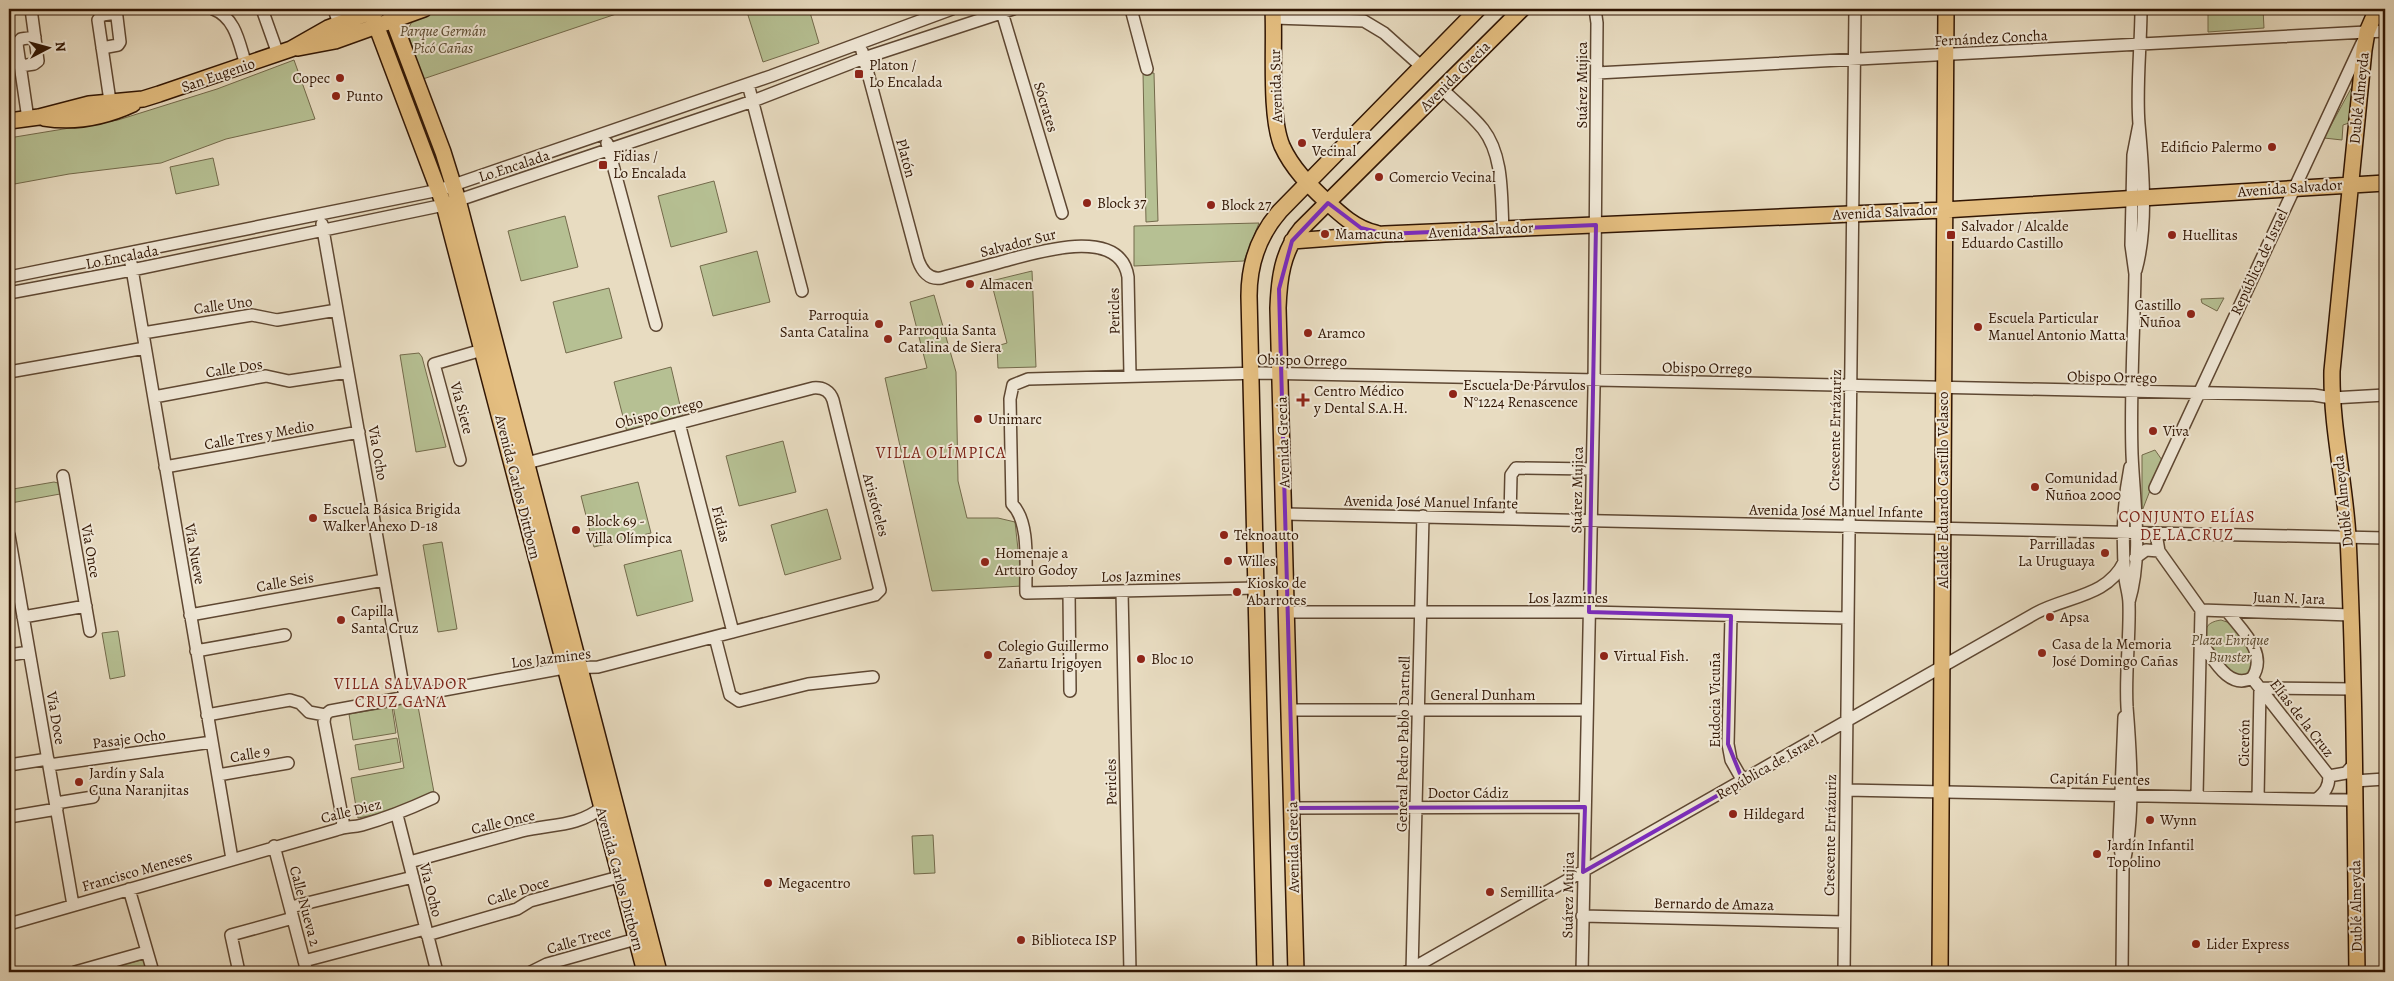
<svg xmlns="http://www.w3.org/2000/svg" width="2394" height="981" viewBox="0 0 2394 981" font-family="Alegreya,serif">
	<rect width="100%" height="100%" fill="#e8dcc1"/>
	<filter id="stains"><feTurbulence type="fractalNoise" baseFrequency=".004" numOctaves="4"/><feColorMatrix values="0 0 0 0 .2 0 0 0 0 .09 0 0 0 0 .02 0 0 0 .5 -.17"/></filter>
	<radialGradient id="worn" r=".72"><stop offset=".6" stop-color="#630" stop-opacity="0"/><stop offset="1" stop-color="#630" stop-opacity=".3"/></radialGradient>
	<!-- green -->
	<path fill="#b6c093" stroke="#736a4b" d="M434 9H631L423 79 407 31 415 16Z
		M746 9H809L819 43 763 62Z
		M2208 9H2263L2264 28 2208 32Z
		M391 36 442 168 438 170 388 37Z
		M294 60 315 119 226 139 161 163 69 174 9 185V138L118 120 217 89Z
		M1143 73H1154L1158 221 1146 222Z
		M2354 83 2352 122 2343 125 2342 140 2324 138Z
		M213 158 219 185 176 194 170 167Z
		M714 181 727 232 671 247 658 196Z
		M565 216 578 267 521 281 508 231Z
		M1259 223 1244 261 1134 266V226Z
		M757 251 770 302 713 316 700 266Z
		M1032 271 1036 367 998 368 997 346 1007 343 991 281Z
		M609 288 622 338 566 353 553 302Z
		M934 295 956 372 958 481 967 518H998L1015 522 1022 586 932 591 885 378 927 368 910 302Z
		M2224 298 2217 311 2202 303 2201 299Z
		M419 353 422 357 446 447 416 452 400 355Z
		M671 367 683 418 627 432 614 382Z
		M783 441 796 492 739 506 726 456Z
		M2155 450 2162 460 2142 511V455Z
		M54 482 58 483 60 494 11 503 9 493 13 489Z
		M638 482 651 533 594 547 581 496Z
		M827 509 841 559 785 575 771 525Z
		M442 542 457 629 438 632 423 545Z
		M681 550 693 601 637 616 624 565Z
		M2221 620 2230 623 2253 652V669L2246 676 2231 674C2222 662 2185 625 2221 620Z
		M118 631 125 676 110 679 102 633Z
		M417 701 436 803 358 818 351 778 404 768 393 705Z
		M392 707 396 733 353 740 349 714Z
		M397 738 401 762 359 770 355 745Z
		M933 835 935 873 914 874 912 836Z
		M145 959 149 972H94Z"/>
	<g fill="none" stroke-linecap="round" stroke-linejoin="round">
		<!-- minor casing -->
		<g stroke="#5e4732" stroke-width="14">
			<path id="minor" d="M213 9C236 18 239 43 246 65
				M262 9 278 54
				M334 9 339 24
				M1001 9 1062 213
				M1131 9 1147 69
				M1274 18 1364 21 1384 33 1422 67
				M102 48 118 45 120 42 116 9
				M862 51 918 260C922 271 929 280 941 278 962 272 983 267 1004 261 1035 253 1120 225 1128 277L1130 375
				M20 66 34 64 38 61 31 9
				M1597 73 2385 31
				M748 84 802 291
				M1442 89C1455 102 1471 114 1483 129 1504 156 1501 197 1503 229
				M110 101 98 20 102 15 117 13
				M28 119 17 44 21 39 35 37
				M607 143 656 325
				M322 224 405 697
				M131 263 232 859
				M2136 270C2148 227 2143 168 2139 124 2136 88 2141 45 2141 9
				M9 277 439 190 771 76 952 9
				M9 293 132 270 444 205 753 101 864 58 1013 9
				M143 333 252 315 277 320 337 310
				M9 372 145 348
				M154 397 266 376 289 381 348 372
				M679 423 733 632
				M460 460 434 364 482 350
				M165 467 359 432
				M63 476 90 631
				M2155 488 2362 43
				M1285 514 2385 538
				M1510 518 1511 475 1516 468 1592 469
				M2156 534 2159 551 2201 610 2197 796
				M9 535 73 905
				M2135 558 2146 550 2159 551
				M1257 588 1026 593C1025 567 1031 523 1012 504L1010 399 1013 385 1028 379 1261 373 2314 395 2332 398 2385 395
				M1122 591 1130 972
				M1069 592 1070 691
				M2129 602C2143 555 2134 502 2132 454 2130 394 2134 333 2135 274L2131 245 2133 155 2139 124
				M2201 610 2351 615
				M1288 612H1588L1848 618
				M190 615 384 580
				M1731 616 1728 744 1731 760 1743 781
				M23 617 86 606
				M715 637 730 695 739 701 808 684 873 677
				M2200 641C2212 656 2228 691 2252 678 2269 653 2241 630 2227 611
				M196 651 285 635
				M9 655 29 652
				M2252 678 2329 776C2329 787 2325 792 2317 799
				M1290 710H1587
				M207 715 290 700 300 703 309 712 325 715
				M9 765 48 759
				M49 765 212 742
				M218 775 288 763
				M2329 776 2346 773 2354 764
				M2354 781 2385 779
				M1846 790 2355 800
				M2258 798 2260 688 2352 689
				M56 803 93 797
				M1293 808 1585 807
				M397 815 437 972
				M9 817 57 809
				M342 826 343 821 324 722 325 715 330 711 564 668 598 667 875 595 880 590 833 400C830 391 823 387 813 388L519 465
				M274 846 307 972
				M409 862C447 852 484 841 522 831 549 824 579 827 602 807
				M2123 867C2135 819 2131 756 2127 707 2125 673 2130 638 2129 604 2129 595 2126 587 2125 578 2122 542 2123 502 2130 467
				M129 889 153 972
				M291 907 413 877
				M1582 916 1844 922
				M9 924 336 830C347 825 351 828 362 825 387 818 409 809 433 798
				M427 935 517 909 530 901 619 877
				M304 961 425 929
				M75 972 146 952
				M239 972 231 935 293 918
				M531 972 547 964 636 939
				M1406 972 2036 613C2067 596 2107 597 2124 562
				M1412 972 1423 516
				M1582 972 1594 388 1597 23 1595 9
				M1844 972 1855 9
				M2122 972 2123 867 2119 841 2124 717"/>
		</g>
		<!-- major casing -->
		<g stroke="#301503" stroke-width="18">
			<path id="major" d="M370 9 444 205 645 972
				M389 9 443 152 458 200 659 972
				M1273 9C1275 45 1269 115 1282 146 1292 168 1309 185 1325 200 1340 214 1356 229 1376 233
				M298 48 335 41 424 9
				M44 118C74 123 105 117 133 104
				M9 121 39 117 89 104 143 99 159 94 291 49 328 28 379 9
				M1292 241 1385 234 1944 210 2385 183
				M1265 972 1249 296C1249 264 1259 235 1280 211L1478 9
				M1296 972 1278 308C1279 280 1282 252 1301 229L1522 9
				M1940 972 1946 9
				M2357 972C2355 827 2355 682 2348 537 2345 482 2331 427 2332 371L2364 50 2367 32 2377 9"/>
		</g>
		<!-- minor -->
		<use href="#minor" stroke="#f0e8d7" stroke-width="11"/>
		<!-- major -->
		<use href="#major" stroke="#e4be80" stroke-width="15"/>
	</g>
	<!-- marked area -->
	<path fill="none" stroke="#7b2cbf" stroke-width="4" stroke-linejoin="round" d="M1328 203 1361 228 1385 234 1596 225 1589 612 1731 616 1728 744 1743 781 1583 872 1585 807 1293 808 1279 289 1292 241Z"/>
	<!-- markers -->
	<g fill="#8f2418" stroke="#f0e8d7" stroke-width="2">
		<rect x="854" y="69" width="10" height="10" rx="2.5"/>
		<circle cx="340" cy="78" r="5"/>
		<circle cx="336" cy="96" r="5"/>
		<circle cx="1302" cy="143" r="5"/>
		<circle cx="2272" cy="147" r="5"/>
		<rect x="598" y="160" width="10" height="10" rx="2.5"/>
		<circle cx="1379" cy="177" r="5"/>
		<circle cx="1087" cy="203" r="5"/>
		<circle cx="1211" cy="205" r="5"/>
		<circle cx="1325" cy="234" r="5"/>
		<rect x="1946" y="230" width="10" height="10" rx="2.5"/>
		<circle cx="2172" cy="235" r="5"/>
		<circle cx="970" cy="284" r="5"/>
		<circle cx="2191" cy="314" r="5"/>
		<circle cx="879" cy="324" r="5"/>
		<circle cx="1978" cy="327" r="5"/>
		<circle cx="1308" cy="333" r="5"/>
		<circle cx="888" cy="339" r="5"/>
		<circle cx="1453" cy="394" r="5"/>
		<path d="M1300.5 392.5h5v5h5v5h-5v5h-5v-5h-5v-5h5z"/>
		<circle cx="978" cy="419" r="5"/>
		<circle cx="2153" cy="431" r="5"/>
		<circle cx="2035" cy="487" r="5"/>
		<circle cx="313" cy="518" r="5"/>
		<circle cx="576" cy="530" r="5"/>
		<circle cx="1224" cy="535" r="5"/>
		<circle cx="2105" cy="553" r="5"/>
		<circle cx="1228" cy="561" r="5"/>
		<circle cx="985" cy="562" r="5"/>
		<circle cx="1237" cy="592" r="5"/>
		<circle cx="2050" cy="617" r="5"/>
		<circle cx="341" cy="620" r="5"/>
		<circle cx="2042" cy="653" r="5"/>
		<circle cx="988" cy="655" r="5"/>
		<circle cx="1604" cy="656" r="5"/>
		<circle cx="1141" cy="659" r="5"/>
		<circle cx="79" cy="782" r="5"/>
		<circle cx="1733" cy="814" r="5"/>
		<circle cx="2150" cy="820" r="5"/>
		<circle cx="2097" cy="854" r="5"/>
		<circle cx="768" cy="883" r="5"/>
		<circle cx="1490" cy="892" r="5"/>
		<circle cx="1021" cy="940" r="5"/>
		<circle cx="2196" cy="944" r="5"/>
	</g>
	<g text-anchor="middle" stroke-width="4" stroke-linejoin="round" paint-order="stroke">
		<!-- park labels -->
		<g font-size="15" font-style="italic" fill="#58482e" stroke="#f0e8d7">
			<text x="443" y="36">Parque Germán<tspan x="443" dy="17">Picó Cañas</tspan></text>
			<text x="2230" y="645">Plaza Enrique<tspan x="2230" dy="17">Bunster</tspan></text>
		</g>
		<!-- street labels -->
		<g font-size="15" fill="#301503" stroke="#f0e8d7">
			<text transform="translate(1991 38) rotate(-3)" y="5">Fernández Concha</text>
			<text transform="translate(218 75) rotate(-19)" y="5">San Eugenio</text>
			<text transform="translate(1455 76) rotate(-45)" y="5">Avenida Grecia</text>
			<text transform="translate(1582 85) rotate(-90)" y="5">Suárez Mujica</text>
			<text transform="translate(1276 86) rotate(-92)" y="5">Avenida Sur</text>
			<text transform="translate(2359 98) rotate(-84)" y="5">Dublé Almeyda</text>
			<text transform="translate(1046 107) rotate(73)" y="5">Sócrates</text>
			<text transform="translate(906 158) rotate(75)" y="5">Platón</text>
			<text transform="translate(514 166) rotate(-18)" y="5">Lo Encalada</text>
			<text transform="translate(2290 188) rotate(-4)" y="5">Avenida Salvador</text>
			<text transform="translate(1885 212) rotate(-3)" y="5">Avenida Salvador</text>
			<text transform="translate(1481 230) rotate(-3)" y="5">Avenida Salvador</text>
			<text transform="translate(1018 243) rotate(-14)" y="5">Salvador Sur</text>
			<text transform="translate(122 257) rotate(-11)" y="5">Lo Encalada</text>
			<text transform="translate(2259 262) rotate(-65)" y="5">República de Israel</text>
			<text transform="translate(223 305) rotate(-8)" y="5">Calle Uno</text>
			<text transform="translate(1114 311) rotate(-91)" y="5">Pericles</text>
			<text transform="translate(1302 360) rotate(1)" y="5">Obispo Orrego</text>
			<text transform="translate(234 368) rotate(-9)" y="5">Calle Dos</text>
			<text transform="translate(1707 368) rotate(1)" y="5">Obispo Orrego</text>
			<text transform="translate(2112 377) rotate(1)" y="5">Obispo Orrego</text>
			<text transform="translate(462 408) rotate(75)" y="5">Vía Siete</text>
			<text transform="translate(659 413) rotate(-14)" y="5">Obispo Orrego</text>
			<text transform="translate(1835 430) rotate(-89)" y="5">Crescente Errázuriz</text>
			<text transform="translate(259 435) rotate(-10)" y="5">Calle Tres y Medio</text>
			<text transform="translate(1283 442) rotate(-92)" y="5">Avenida Grecia</text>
			<text transform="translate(378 453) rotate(80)" y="5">Vía Ocho</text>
			<text transform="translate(518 487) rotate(76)" y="5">Avenida Carlos Dittborn</text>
			<text transform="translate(1577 490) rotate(-89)" y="5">Suárez Mujica</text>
			<text transform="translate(1943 490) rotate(-90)" y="5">Alcalde Eduardo Castillo Velasco</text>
			<text transform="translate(2343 501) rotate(-96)" y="5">Dublé Almeyda</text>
			<text transform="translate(1431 502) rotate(1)" y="5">Avenida José Manuel Infante</text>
			<text transform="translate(876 505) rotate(75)" y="5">Aristóteles</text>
			<text transform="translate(1836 511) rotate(1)" y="5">Avenida José Manuel Infante</text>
			<text transform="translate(721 524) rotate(76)" y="5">Fidias</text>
			<text transform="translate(91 551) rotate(80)" y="5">Vía Once</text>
			<text transform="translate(195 554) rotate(80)" y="5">Vía Nueve</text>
			<text transform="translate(1141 576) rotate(-1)" y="5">Los Jazmines</text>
			<text transform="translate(285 582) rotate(-10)" y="5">Calle Seis</text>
			<text x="1568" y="603">Los Jazmines</text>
			<text transform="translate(2289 598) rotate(2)" y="5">Juan N. Jara</text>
			<text transform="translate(551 658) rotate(-7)" y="5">Los Jazmines</text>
			<text x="1483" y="700">General Dunham</text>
			<text transform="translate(1715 700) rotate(-90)" y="5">Eudocia Vicuña</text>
			<text transform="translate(56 718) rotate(80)" y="5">Vía Doce</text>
			<text transform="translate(2302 718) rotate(52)" y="5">Elías de la Cruz</text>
			<text transform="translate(129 739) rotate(-7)" y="5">Pasaje Ocho</text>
			<text transform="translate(2244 743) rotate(-89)" y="5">Cicerón</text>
			<text transform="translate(1403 744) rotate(-89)" y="5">General Pedro Pablo Dartnell</text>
			<text transform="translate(250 754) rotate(-10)" y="5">Calle 9</text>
			<text transform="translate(1767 767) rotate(-30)" y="5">República de Israel</text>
			<text transform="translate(2100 779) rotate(1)" y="5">Capitán Fuentes</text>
			<text transform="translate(1111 782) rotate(-91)" y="5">Pericles</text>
			<text x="1468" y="798">Doctor Cádiz</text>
			<text transform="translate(351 811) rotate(-14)" y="5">Calle Diez</text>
			<text transform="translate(503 822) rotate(-13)" y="5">Calle Once</text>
			<text transform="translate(1830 835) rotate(-89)" y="5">Crescente Errázuriz</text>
			<text transform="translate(1293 847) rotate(-91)" y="5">Avenida Grecia</text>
			<text transform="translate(137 871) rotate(-16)" y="5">Francisco Meneses</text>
			<text transform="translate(620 879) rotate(75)" y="5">Avenida Carlos Dittborn</text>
			<text transform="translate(431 890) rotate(76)" y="5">Vía Ocho</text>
			<text transform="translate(518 891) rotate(-18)" y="5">Calle Doce</text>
			<text transform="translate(1568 895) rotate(-89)" y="5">Suárez Mujica</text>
			<text transform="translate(1714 904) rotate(1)" y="5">Bernardo de Amaza</text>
			<text transform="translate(305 906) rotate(75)" y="5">Calle Nueva 2</text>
			<text transform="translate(2356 906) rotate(-91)" y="5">Dublé Almeyda</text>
			<text transform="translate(579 940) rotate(-16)" y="5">Calle Trece</text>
		</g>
		<!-- poi labels -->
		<g font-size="15" fill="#301503" stroke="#f0e8d7" text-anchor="start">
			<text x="869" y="70">Platon /<tspan x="869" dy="17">Lo Encalada</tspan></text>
			<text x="330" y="83" text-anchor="end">Copec</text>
			<text x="346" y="101">Punto</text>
			<text x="1312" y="139">Verdulera<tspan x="1312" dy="17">Vecinal</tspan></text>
			<text x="2262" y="152" text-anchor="end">Edificio Palermo</text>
			<text x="613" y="161">Fidias /<tspan x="613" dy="17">Lo Encalada</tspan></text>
			<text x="1389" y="182">Comercio Vecinal</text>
			<text x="1097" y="208">Block 37</text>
			<text x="1221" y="210">Block 27</text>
			<text x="1961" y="231">Salvador / Alcalde<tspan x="1961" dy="17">Eduardo Castillo</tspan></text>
			<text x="1335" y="239">Mamacuna</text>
			<text x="2182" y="240">Huellitas</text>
			<text x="980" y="289">Almacen</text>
			<text x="2181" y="310" text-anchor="end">Castillo<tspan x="2181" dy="17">Ñuñoa</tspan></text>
			<text x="869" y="320" text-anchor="end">Parroquia<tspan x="869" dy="17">Santa Catalina</tspan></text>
			<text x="1988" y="323">Escuela Particular<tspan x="1988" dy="17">Manuel Antonio Matta</tspan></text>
			<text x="898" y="335">Parroquia Santa<tspan x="898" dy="17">Catalina de Siera</tspan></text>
			<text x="1318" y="338">Aramco</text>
			<text x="1463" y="390">Escuela De Párvulos<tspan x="1463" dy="17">N°1224 Renascence</tspan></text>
			<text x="1314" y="396">Centro Médico<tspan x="1314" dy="17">y Dental S.A.H.</tspan></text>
			<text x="988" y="424">Unimarc</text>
			<text x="2163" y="436">Viva</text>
			<text x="2045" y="483">Comunidad<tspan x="2045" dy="17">Ñuñoa 2000</tspan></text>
			<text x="323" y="514">Escuela Básica Brigida<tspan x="323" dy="17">Walker Anexo D-18</tspan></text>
			<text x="586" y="526">Block 69 -<tspan x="586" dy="17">Villa Olímpica</tspan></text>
			<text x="1234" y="540">Teknoauto</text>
			<text x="2095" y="549" text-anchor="end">Parrilladas<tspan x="2095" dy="17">La Uruguaya</tspan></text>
			<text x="995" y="558">Homenaje a<tspan x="995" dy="17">Arturo Godoy</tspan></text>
			<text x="1238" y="566">Willes</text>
			<text x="1247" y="588">Kiosko de<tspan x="1247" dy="17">Abarrotes</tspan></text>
			<text x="351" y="616">Capilla<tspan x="351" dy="17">Santa Cruz</tspan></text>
			<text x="2060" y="622">Apsa</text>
			<text x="2052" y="649">Casa de la Memoria<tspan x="2052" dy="17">José Domingo Cañas</tspan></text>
			<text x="998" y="651">Colegio Guillermo<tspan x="998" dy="17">Zañartu Irigoyen</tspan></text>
			<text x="1614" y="661">Virtual Fish.</text>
			<text x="1151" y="664">Bloc 10</text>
			<text x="89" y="778">Jardín y Sala<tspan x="89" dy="17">Cuna Naranjitas</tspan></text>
			<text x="1743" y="819">Hildegard</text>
			<text x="2160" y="825">Wynn</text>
			<text x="2107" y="850">Jardín Infantil<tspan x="2107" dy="17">Topolino</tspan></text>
			<text x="778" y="888">Megacentro</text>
			<text x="1500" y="897">Semillita</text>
			<text x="1031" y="945">Biblioteca ISP</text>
			<text x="2206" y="949">Lider Express</text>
		</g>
		<!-- neighbourhood labels -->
		<g font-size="16" letter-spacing="1" fill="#7a1f14" stroke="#f0e8d7">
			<text x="941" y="458">VILLA OLÍMPICA</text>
			<text x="2187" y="522">CONJUNTO ELÍAS<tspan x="2187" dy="18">DE LA CRUZ</tspan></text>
			<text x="401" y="689">VILLA SALVADOR<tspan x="401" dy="18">CRUZ GANA</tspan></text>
		</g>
	</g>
	<!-- margin -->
	<rect width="2394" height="981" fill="none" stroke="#e8dcc1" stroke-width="30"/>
	<rect x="10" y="10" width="2374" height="961" fill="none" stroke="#301503" stroke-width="2.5"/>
	<rect x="15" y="15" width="2364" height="951" fill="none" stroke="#301503"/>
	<!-- north arrow -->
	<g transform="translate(48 48) rotate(84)" stroke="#f0e8d7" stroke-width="4" paint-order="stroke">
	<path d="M0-4L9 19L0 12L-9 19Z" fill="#301503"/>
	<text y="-8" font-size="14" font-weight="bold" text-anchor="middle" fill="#301503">N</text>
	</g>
	<rect width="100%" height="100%" filter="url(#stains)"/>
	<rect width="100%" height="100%" fill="url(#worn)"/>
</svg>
